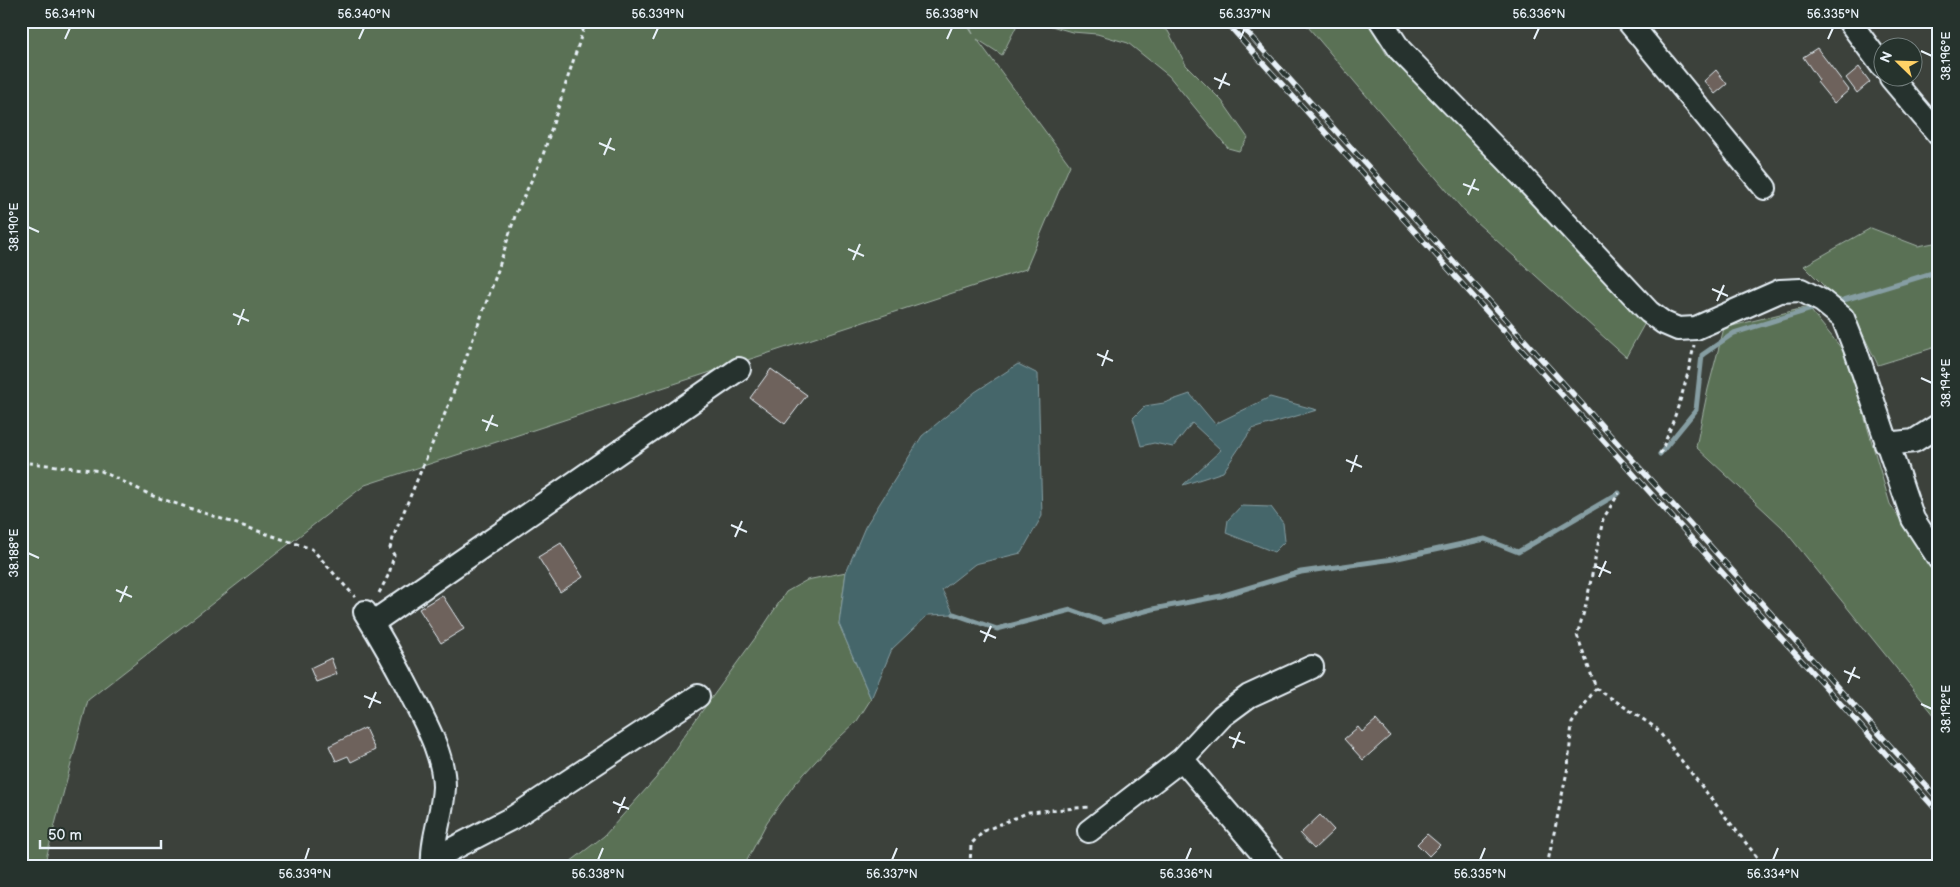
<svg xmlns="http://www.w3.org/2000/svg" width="1960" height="887" viewBox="0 0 1960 887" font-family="'Balsamiq Sans',sans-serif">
	<rect width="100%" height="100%" fill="#3c413b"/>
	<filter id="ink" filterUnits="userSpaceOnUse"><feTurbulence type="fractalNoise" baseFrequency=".02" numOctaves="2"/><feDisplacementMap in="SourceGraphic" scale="10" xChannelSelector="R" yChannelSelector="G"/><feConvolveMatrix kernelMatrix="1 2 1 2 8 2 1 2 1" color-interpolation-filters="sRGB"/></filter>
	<g filter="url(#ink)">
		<!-- green -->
		<path fill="#5a7155" stroke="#a1b1a6" d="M21 21H964L973 34 967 21H1015L1017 25 1002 55 977 39 1070 165 1026 269 365 485 88 700 44 866H21Z
			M1045 21H1147L1168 31 1186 65 1222 101 1248 138 1239 151 1228 148 1169 76 1128 43 1097 34 1072 32 1048 25Z
			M1303 21H1367L1387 55 1521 189 1646 321 1626 357 1465 212Z
			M1871 228 1918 246 1939 242V346L1878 365 1854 316 1804 266Z
			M1808 307 1846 354 1890 504 1939 577V721L1782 527 1696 447 1708 389 1724 328Z
			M846 572 839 624 871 699 857 721 825 751 794 785 767 822 744 866H525L570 862 604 836 656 778 681 740 761 630 786 592 807 580Z"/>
		<!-- water -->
		<path fill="#45666b" stroke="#869ea3" d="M1018 364 1038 374 1042 516 1021 553 975 564 942 590 954 614 928 615 892 649 871 699 839 624 846 572 865 527 922 436 975 392Z
			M1190 394 1215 424 1270 397 1317 410 1252 429 1223 472 1183 485 1221 450 1192 423 1173 447 1154 443 1141 446 1133 418 1145 406 1164 403Z
			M1241 506 1271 507 1283 523 1285 541 1274 552 1226 533 1228 520Z
			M378 861 384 866H344L350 862Z"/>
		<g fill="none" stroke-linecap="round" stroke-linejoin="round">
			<!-- stream -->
			<path stroke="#869ea3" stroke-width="5" d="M1834 303 1939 271
				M1660 454 1696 410 1702 355 1734 333 1818 307
				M954 614 997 629 1071 610 1104 622 1153 609 1221 596 1301 572 1393 559 1485 539 1518 552 1619 493"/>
		</g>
		<!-- building -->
		<path fill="#6e625b" stroke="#e8f1f8" d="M1817 48 1849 90 1834 103 1817 82 1819 80 1803 57Z
			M1859 67 1870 82 1857 93 1846 78Z
			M1716 70 1727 84 1715 94 1704 81Z
			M771 369 807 395 785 424 750 398Z
			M561 543 583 577 560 592 538 557Z
			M442 595 464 629 441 643 419 609Z
			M331 658 337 674 316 682 310 668Z
			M1376 720 1390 736 1363 760 1344 739 1358 727 1362 732Z
			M365 728 375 750 351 762 348 756 336 761 329 746Z
			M1320 815 1334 830 1314 849 1300 834Z
			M1427 834 1440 845 1429 856 1417 844Z"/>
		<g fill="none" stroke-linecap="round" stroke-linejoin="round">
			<!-- minor casing -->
			<g stroke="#e8f1f8" stroke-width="26">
				<path id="minor" d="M1381 21 1400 50 1508 161 1649 312 1664 323 1678 329 1696 328 1780 291 1801 290 1822 301 1843 318 1856 351 1913 519 1939 559
					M1628 21 1765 188
					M1849 21 1882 66
					M1891 78 1939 135
					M1886 444 1914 441 1939 425
					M365 612C382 639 397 666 411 694 425 722 444 755 444 787 443 814 431 839 433 866
					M372 623 739 369
					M1182 759 1273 866
					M1089 831 1182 759 1222 716 1249 696 1312 667
					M433 859 514 817 698 696"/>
			</g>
			<!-- path -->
			<path stroke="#e8f1f8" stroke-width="3" stroke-dasharray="4 4" stroke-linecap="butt" d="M1660 454C1675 419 1687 383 1694 345
				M21 462 101 471 153 496 312 549 355 597
				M379 593 389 574 394 555 390 548 394 535 451 399 497 273 516 213 542 158 586 21
				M1596 688 1656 728 1764 866
				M970 866 971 844 984 831 1029 812 1089 807
				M1547 866 1568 767 1572 723 1596 688 1577 635 1586 605 1603 519 1619 493"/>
			<!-- minor -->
			<use href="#minor" stroke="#26332d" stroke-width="22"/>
			<!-- rail casing -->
			<g stroke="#e8f1f8" stroke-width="5.5">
				<path id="rail" d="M1225 21 1939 813
					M1237 21 1939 800"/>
			</g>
			<!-- rail -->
			<use href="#rail" stroke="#26332d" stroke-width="4" stroke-dasharray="11" stroke-linecap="butt"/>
		</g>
	</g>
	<!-- ticks -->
	<path fill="none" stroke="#e8f1f8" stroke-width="2" d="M65 39 70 28M359 39 364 28M653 39 658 28M947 39 952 28M1240 39 1245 28M1534 39 1539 28M1828 39 1833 28M1921 51 1932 56M1214 78 1230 85M1219 89 1226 73M599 143 615 150M604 155 611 138M1463 184 1479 190M1468 195 1475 179M28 227 39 232M848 249 864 256M853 260 860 244M1712 289 1728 296M1717 301 1724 285M233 314 249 321M238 325 244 309M1097 354 1113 361M1102 366 1108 350M1921 378 1932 383M482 420 498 426M486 431 493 415M1346 460 1362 467M1351 472 1357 455M731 525 747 532M735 537 742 521M28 553 39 558M1595 566 1611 573M1599 577 1606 561M116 590 132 597M120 602 127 586M980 631 996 638M984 642 991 626M1844 671 1860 678M1848 683 1855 667M364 696 381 703M1921 704 1932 709M369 708 376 692M1229 737 1245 743M1233 748 1240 732M613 802 629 809M618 813 625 797M305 860 309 848M598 860 603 848M892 860 897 848M1186 860 1191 848M1480 860 1485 848M1773 860 1778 848"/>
	<!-- margin -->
	<rect width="1960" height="887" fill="none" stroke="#26332d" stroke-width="55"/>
	<!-- north arrow -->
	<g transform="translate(1898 62) rotate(293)"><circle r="24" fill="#26332d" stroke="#747f7e"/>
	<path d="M0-4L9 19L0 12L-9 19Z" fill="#ffd166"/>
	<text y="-8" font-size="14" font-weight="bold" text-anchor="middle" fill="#e8f1f8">N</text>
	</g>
	<!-- scale -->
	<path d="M40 840v8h121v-8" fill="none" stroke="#e8f1f8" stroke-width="2.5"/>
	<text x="48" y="840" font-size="15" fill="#e8f1f8" stroke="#26332d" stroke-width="4" paint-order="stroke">50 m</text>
	<rect x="28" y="28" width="1904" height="832" fill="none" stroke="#e8f1f8" stroke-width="2"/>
	<g font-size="12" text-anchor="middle" fill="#e8f1f8">
		<text x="70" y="18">56.341°N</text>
		<text x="364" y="18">56.340°N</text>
		<text x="658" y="18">56.339°N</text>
		<text x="952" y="18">56.338°N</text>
		<text x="1245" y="18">56.337°N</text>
		<text x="1539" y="18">56.336°N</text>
		<text x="1833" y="18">56.335°N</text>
		<text transform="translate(1946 56) rotate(-90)" y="4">38.196°E</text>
		<text transform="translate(14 227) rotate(-90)" y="4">38.190°E</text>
		<text transform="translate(1946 383) rotate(-90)" y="4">38.194°E</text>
		<text transform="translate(14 553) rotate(-90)" y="4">38.188°E</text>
		<text transform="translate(1946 709) rotate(-90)" y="4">38.192°E</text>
		<text x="305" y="878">56.339°N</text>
		<text x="598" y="878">56.338°N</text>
		<text x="892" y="878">56.337°N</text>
		<text x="1186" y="878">56.336°N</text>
		<text x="1480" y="878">56.335°N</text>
		<text x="1773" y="878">56.334°N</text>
	</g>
</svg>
